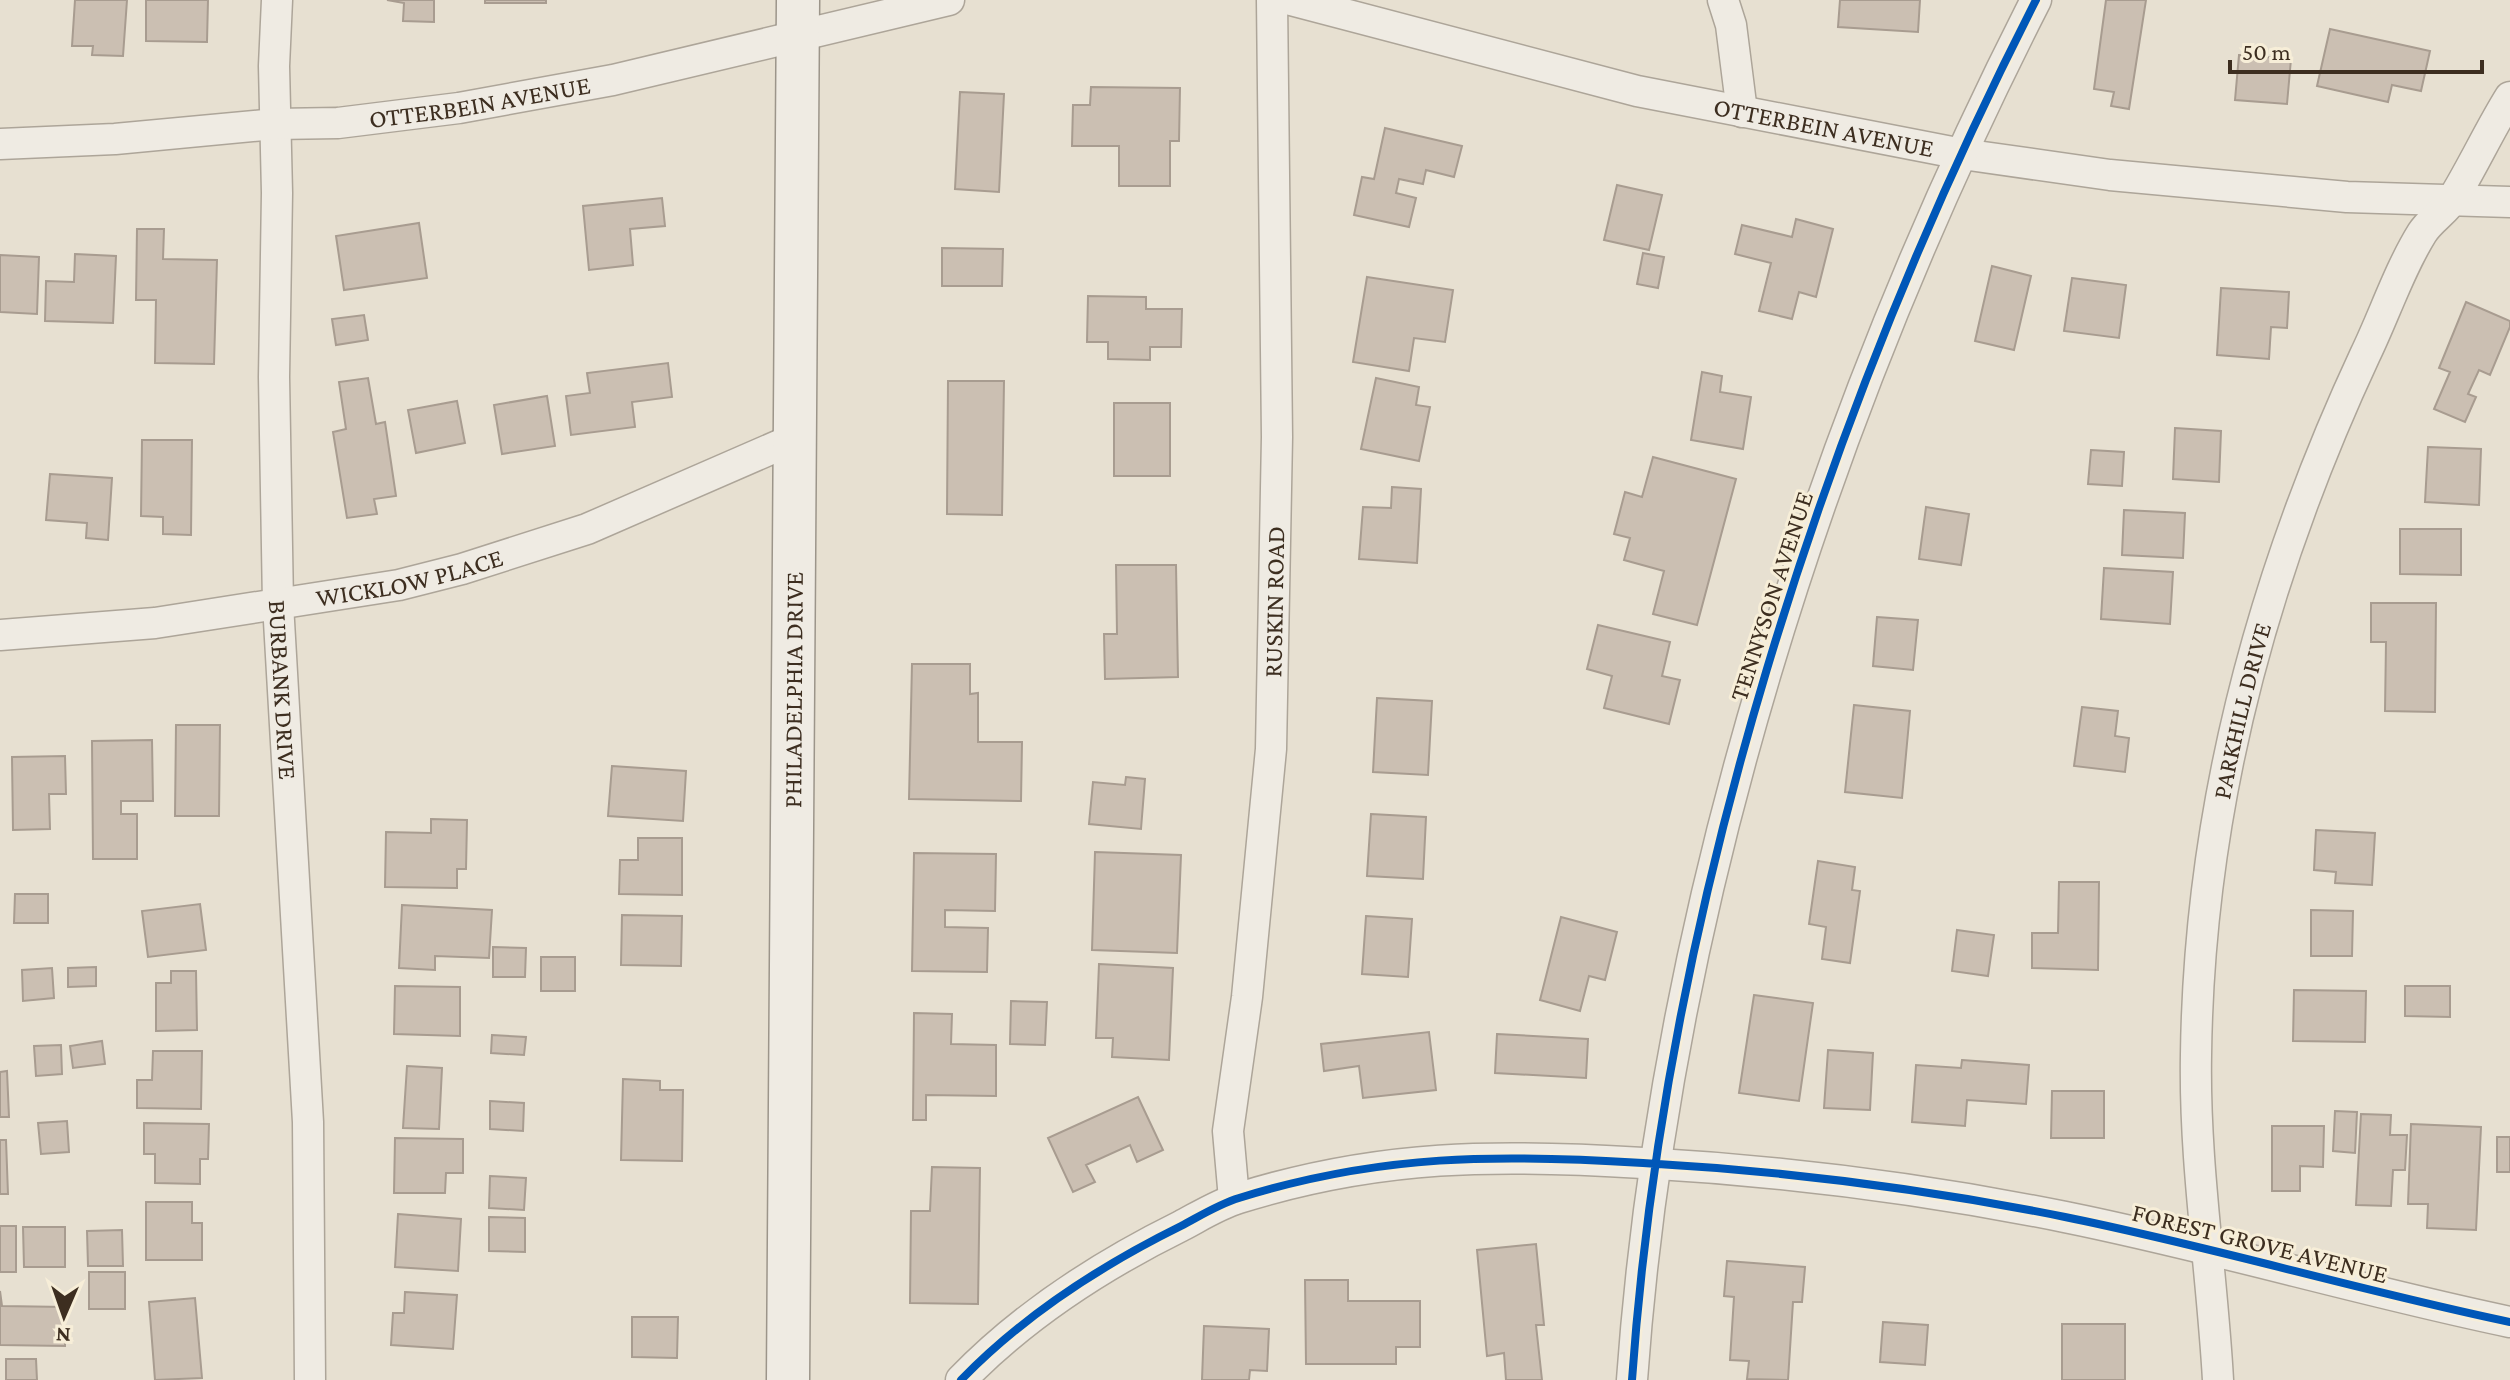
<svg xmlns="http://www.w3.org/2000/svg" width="2510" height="1380" viewBox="0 0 2510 1380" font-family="'Crimson Pro',serif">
	<rect width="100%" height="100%" fill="#e7e0d1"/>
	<!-- building -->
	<path fill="#cbbfb2" stroke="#a89c90" stroke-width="2" d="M75 0H127L123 56 92 55 93 46H72Z
		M146 0H208L207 42 146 41Z
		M387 0H434V22L403 21 404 3Z
		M485 0H546V3H485Z
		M1840 0H1920L1918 32 1838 27Z
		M2106 0H2146L2129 109 2111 106 2114 92 2094 89Z
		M2330 29 2430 51 2421 91 2392 85 2388 102 2317 86Z
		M2239 55 2291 59 2287 104 2235 100Z
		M1091 87 1180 88 1179 141H1170V186H1119V146H1072L1073 105H1090Z
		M960 92 1004 94 999 192 955 189Z
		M1385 128 1462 146 1454 177 1426 170 1423 184 1399 179 1396 193 1416 198 1409 227 1354 215 1362 177 1374 179Z
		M1617 185 1662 195 1649 250 1604 240Z
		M662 198 665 226 630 229 633 265 589 270 583 206Z
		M1796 219 1833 229 1816 297 1799 292 1792 319 1759 311 1771 263 1735 254 1742 225 1792 237Z
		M419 223 427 278 344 290 336 236Z
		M137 229H164L163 259 217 260 214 364 155 363 156 300H136Z
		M942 248 1003 249 1002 286H942Z
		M1643 253 1664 257 1658 288 1637 284Z
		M75 254 116 256 113 323 45 321 46 281 74 282Z
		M0 255 39 257 37 314 0 312Z
		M1992 266 2031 276 2014 350 1975 341Z
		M1367 277 1453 290 1445 342 1414 338 1409 371 1353 362Z
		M2072 278 2126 285 2119 338 2064 331Z
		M2221 288 2289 292 2287 328 2271 327 2269 359 2217 355Z
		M1088 296 1146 297V309H1182L1181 347H1150V360L1108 359V342H1087Z
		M2466 302 2510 321V327L2490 375 2479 370 2468 394 2476 397 2465 422 2434 409 2450 372 2439 368Z
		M364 315 368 340 336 345 332 319Z
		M668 363 672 397 632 402 635 427 571 435 566 396 590 393 587 373Z
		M1702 372 1722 376 1720 392 1751 397 1743 449 1691 440Z
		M368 378 376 424 385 422 396 496 374 499 377 514 347 518 333 432 346 429 339 382Z
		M1376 378 1419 387 1416 405 1430 407 1419 461 1361 449Z
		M948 381H1004L1002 515 947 514Z
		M547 396 555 446 502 454 494 405Z
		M457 401 465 443 416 453 408 410Z
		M1114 403H1170V476H1114Z
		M2175 428 2221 431 2219 482 2173 479Z
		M142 440H192L191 535 163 534V517L141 516Z
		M2428 447 2481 449 2479 505 2425 502Z
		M2091 450 2124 452 2122 486 2088 484Z
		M1653 457 1736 479 1697 625 1653 614 1664 571 1624 560 1630 538 1614 534 1625 492 1642 497Z
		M50 474 112 478 108 540 86 538 87 523 46 520Z
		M1392 487 1421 489 1417 563 1359 559 1363 507 1391 508Z
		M1926 507 1969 514 1961 565 1919 559Z
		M2124 510 2185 513 2183 558 2122 555Z
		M2400 529H2461V575L2400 574Z
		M1116 565H1176L1178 677 1105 679 1104 634H1117Z
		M2104 568 2173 572 2170 624 2101 619Z
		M2371 603H2436L2435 712 2385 711 2386 642H2371Z
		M1877 617 1918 620 1913 670 1873 666Z
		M1598 625 1670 642 1662 676 1680 680 1669 724 1604 708 1612 676 1587 669Z
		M912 664H970V694L978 693V742H1022L1021 801 909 799Z
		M1377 698 1432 701 1428 775 1373 772Z
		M1854 705 1910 711 1902 798 1845 792Z
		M2082 707 2118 711 2115 736 2129 738 2125 772 2074 766Z
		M176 725H220L219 816H175Z
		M152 740 153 801H121V814H137V859H93L92 741Z
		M65 756 66 794H49L50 829 13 830 12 757Z
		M612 766 686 771 683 821 608 816Z
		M1126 777 1145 779 1141 829 1089 824 1093 782 1125 785Z
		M1371 814 1426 817 1423 879 1367 876Z
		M431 819 467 820 466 869H457V888L385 887 386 832 431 833Z
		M2316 830 2375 833 2372 885 2335 883 2336 872 2314 870Z
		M638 838H682V895L619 894 620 860H638Z
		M1095 852 1181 855 1177 953 1092 950Z
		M914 853 996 854 995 911 945 910V927L988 928 987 972 912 971Z
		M1818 861 1855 867 1852 890 1860 891 1850 963 1822 959 1826 927 1809 924Z
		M2059 882H2099L2098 970 2032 968V933H2058Z
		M15 894H48V923H14Z
		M200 904 206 950 148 957 142 911Z
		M402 905 492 910 489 958 435 956V970L399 968Z
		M2311 910 2353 911 2352 956H2311Z
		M622 915 682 916 681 966 621 965Z
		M1366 916 1412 919 1408 977 1362 974Z
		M1561 917 1617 932 1605 980 1589 976 1580 1011 1540 1000Z
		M1957 930 1994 935 1988 976 1952 971Z
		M493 947 526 948 525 977H493Z
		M541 957H575V991H541Z
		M1099 964 1173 968 1169 1060 1112 1057 1113 1038H1096Z
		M96 967V986L68 987V968Z
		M52 968 54 998 23 1001 22 970Z
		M171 971H196L197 1030 156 1031V983H171Z
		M395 986 460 987V1036L394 1034Z
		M2405 986H2450V1017L2405 1016Z
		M2294 990 2366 991 2365 1042 2293 1041Z
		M1754 995 1813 1003 1799 1101 1739 1093Z
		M1011 1001 1047 1002 1045 1045 1010 1044Z
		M914 1013 952 1014 951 1044 996 1045V1096L926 1095V1120H913Z
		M1429 1032 1436 1090 1363 1098 1359 1066 1324 1071 1321 1044Z
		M1497 1034 1588 1039 1586 1078 1495 1073Z
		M492 1035 526 1037 524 1055 491 1053Z
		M102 1041 105 1064 73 1068 70 1046Z
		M61 1045 62 1074 36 1076 34 1046Z
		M1828 1050 1873 1053 1870 1110 1824 1108Z
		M153 1051H202L201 1109 137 1108V1080H152Z
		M1962 1060 2029 1065 2026 1104 1967 1100 1965 1126 1912 1122 1916 1065 1961 1068Z
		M407 1066 442 1068 439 1129 403 1128Z
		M7 1071 9 1117H0V1072Z
		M623 1079 660 1081V1090H683L682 1161 621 1160Z
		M2052 1091H2104V1138H2051Z
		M1138 1097 1163 1150 1137 1162 1130 1145 1086 1165 1095 1182 1073 1192 1048 1138Z
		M490 1101 524 1103 523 1131 490 1129Z
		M2335 1111 2357 1112 2355 1153 2333 1151Z
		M2361 1114 2391 1115 2390 1135H2407L2405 1170H2393L2391 1206 2356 1205Z
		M67 1121 69 1152 41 1154 38 1123Z
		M144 1123 209 1124 208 1159H200V1184L155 1183V1154H144Z
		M2411 1124 2481 1127 2476 1230 2427 1228 2428 1204H2408Z
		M2272 1126H2324L2323 1167 2300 1166V1191H2272Z
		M2497 1137H2510V1172H2497Z
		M395 1138 463 1139V1173H446L445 1193H394Z
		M0 1140H6L8 1194H0Z
		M932 1167 980 1168 978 1304 910 1303 911 1211H930Z
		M490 1176 526 1178 524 1210 489 1208Z
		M146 1202H192V1223H202V1260H146Z
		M398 1214 461 1219 458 1271 395 1267Z
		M489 1217 525 1218V1252L489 1251Z
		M0 1226H16V1272H0Z
		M23 1227H65V1267H24Z
		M122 1230 123 1266H88L87 1231Z
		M1536 1244 1544 1325H1536L1542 1380H1506L1504 1353 1487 1356 1477 1250Z
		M1727 1261 1805 1267 1802 1302H1793L1788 1380 1747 1379 1749 1361 1730 1360 1734 1297 1724 1296Z
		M89 1272H125V1309H89Z
		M1305 1280H1348V1301H1420V1347H1396V1364H1306Z
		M0 1291 2 1306 65 1307V1346L0 1345Z
		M405 1292 457 1295 453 1349 391 1345 393 1313H404Z
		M195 1298 202 1378 155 1380 149 1302Z
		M632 1317H678L677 1358 632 1357Z
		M1883 1322 1928 1325 1925 1365 1880 1362Z
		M2062 1324H2125V1380H2062Z
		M1204 1326 1269 1329 1267 1371 1250 1370 1249 1380H1202Z
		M6 1359H36L37 1380H6Z"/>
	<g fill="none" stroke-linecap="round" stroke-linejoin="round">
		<!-- street casing -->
		<g stroke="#ada599" stroke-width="33">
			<g id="street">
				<path id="s1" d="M277 0 274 66 277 193 274 377 278 604 308 1122 310 1380"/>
				<path id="s2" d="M1291 0 1637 91 1962 154 2110 175 2347 197 2510 202"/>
				<path d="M1723 0 1731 25 1742 112"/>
				<path id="s3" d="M0 144 115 139 275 124 338 123 459 108 613 80 949 0"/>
				<path id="s4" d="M0 635 155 623 399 585 462 569 587 529 796 438"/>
				<path id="s5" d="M1234 1199 1228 1131 1247 997 1271 749 1277 437 1272 0"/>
				<path d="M961 1380C1024 1315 1100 1266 1181 1226 1200 1216 1219 1204 1239 1198 1380 1154 1498 1154 1643 1163 1785 1171 1926 1189 2065 1217 2214 1247 2361 1291 2510 1322"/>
				<path d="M1632 1380C1665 911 1823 417 2036 0"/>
				<path id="s6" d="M2218 1380C2212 1271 2194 1164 2196 1055 2199 811 2262 576 2365 355 2384 316 2399 270 2422 233 2431 219 2446 211 2454 197 2474 164 2490 129 2510 97"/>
			</g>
		</g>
		<!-- secondary casing -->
		<g stroke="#9c958a" stroke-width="45">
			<g id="secondary">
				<path id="s7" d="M788 1380 798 0"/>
			</g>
		</g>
		<!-- street -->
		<use href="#street" stroke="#efebe3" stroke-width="30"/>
		<!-- secondary -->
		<use href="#secondary" stroke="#efebe3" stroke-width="42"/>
		<!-- cycleway casing -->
		<g stroke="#f7eed8" stroke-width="13">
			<path id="cycleway" d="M961 1380C1024 1315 1100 1266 1181 1226 1200 1216 1219 1204 1239 1198 1380 1154 1498 1154 1643 1163 1785 1171 1926 1189 2065 1217 2214 1247 2361 1291 2510 1322
				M1632 1380C1665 911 1823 417 2036 0"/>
		</g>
		<!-- cycleway -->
		<use href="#cycleway" stroke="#0057b8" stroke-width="8"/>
	</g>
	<g text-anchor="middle" stroke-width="6" stroke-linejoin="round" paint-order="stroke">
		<!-- street labels -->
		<g font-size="26" fill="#3d2e20" stroke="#f7eed8">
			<text dy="9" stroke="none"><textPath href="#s3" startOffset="482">OTTERBEIN AVENUE</textPath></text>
			<text dy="9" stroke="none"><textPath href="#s2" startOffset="548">OTTERBEIN AVENUE</textPath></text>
			<text dy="9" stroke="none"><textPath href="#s4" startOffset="414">WICKLOW PLACE</textPath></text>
			<text transform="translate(1771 596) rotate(-72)" y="9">TENNYSON AVENUE</text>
			<text dy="9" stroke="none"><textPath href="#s5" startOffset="600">RUSKIN ROAD</textPath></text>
			<text dy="9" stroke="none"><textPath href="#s1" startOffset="690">BURBANK DRIVE</textPath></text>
			<text dy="9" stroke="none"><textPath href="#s7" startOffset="690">PHILADELPHIA DRIVE</textPath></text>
			<text dy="9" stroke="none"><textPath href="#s6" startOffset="674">PARKHILL DRIVE</textPath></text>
			<text transform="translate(2260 1243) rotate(14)" y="9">FOREST GROVE AVENUE</text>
		</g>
	</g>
	<!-- north arrow -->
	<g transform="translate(64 1316) rotate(182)" stroke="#f7eed8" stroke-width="6" paint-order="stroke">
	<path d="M0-6L14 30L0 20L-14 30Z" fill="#3d2e20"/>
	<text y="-12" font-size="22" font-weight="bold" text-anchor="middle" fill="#3d2e20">N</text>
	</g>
	<!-- scale -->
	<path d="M2230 60v12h252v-12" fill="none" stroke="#3d2e20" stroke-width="4"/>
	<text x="2242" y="60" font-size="24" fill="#3d2e20" stroke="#f7eed8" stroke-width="6" paint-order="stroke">50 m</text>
</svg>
